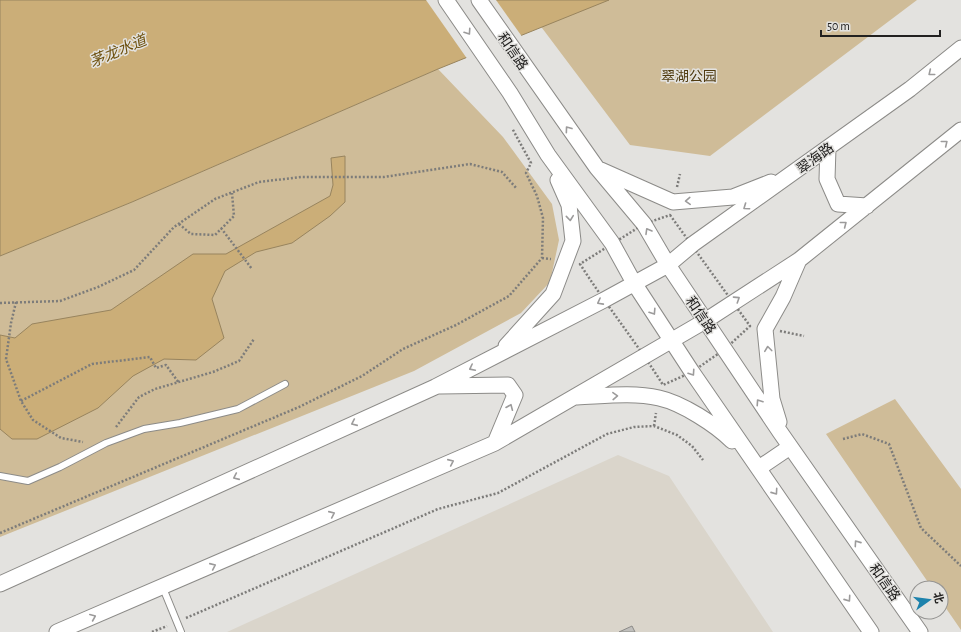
<svg xmlns="http://www.w3.org/2000/svg" width="961" height="632" viewBox="0 0 961 632" font-family="'Alegreya Sans','Noto Sans SC',sans-serif">
	<rect width="100%" height="100%" fill="#e3e2df"/>
	<!-- built -->
	<path fill="#dad5cb" d="M618 455 669 476 773 632H227Z"/>
	<!-- green -->
	<path fill="#cfbc98" d="M521 0H917L710 156 630 145Z
		M438 69 503 137 552 204 559 240 550 282 521 313 414 371 0 537V256L132 202Z
		M895 399 961 489V630L941 601V588H932L826 434Z"/>
	<!-- water -->
	<path fill="#cbae78" stroke="#98845e" d="M0 0H609L438 69 132 202 0 256Z
		M345 156V202L330 216 292 243 256 252 225 271 212 299 224 338 196 360 164 359 133 376 98 408 37 439H12L0 429V335L15 338 32 324 111 310 193 254H226L330 196 333 185 331 158Z"/>
	<!-- pier -->
	<path fill="#e3e2df" d="M426 0H496L523 38 468 60Z"/>
	<!-- building -->
	<path fill="#c0bfbc" stroke="#8b8a87" d="M632 626 635 632H619Z"/>
	<g fill="none" stroke-linecap="round" stroke-linejoin="round">
		<!-- service casing -->
		<g stroke="#8c8b88" stroke-width="8">
			<path id="service" d="M0 476 28 481 60 467 106 443 144 429 180 423 238 409 285 384
				M163 588 181 632"/>
		</g>
		<!-- tertiary casing -->
		<g stroke="#8c8b88" stroke-width="17">
			<path id="tertiary" d="M446 0 510 93 548 155 612 243 634 283 692 372 871 632
				M479 0 597 168 644 224 668 265 780 432 920 632
				M828 148 827 179 838 204 867 206
				M601 170 673 202 733 197 771 182
				M506 346 553 294 573 241 569 205 558 180
				M440 386 508 385 515 395 495 443
				M577 397C603 396 633 392 659 398 682 403 716 425 732 441
				M779 422 772 399 765 329 783 297 799 260
				M759 468 790 447
				M0 584 435 387 604 300 668 265 693 244 910 89 961 48
				M57 632 495 443 705 321 799 260 961 130"/>
		</g>
		<!-- path -->
		<path stroke="#7d7c7a" stroke-width="2.5" stroke-dasharray="2 2" stroke-linecap="butt" d="M677 187 680 174
			M670 215 750 326 725 349 692 372 663 385C637 343 606 305 580 264L644 224Z
			M179 224 191 234 215 235 234 216 232 193
			M221 228 252 269
			M542 258 551 259
			M16 302 11 323 6 359 21 401 33 420 61 438 83 442
			M0 303 60 301 98 287 134 270 174 227 215 199 259 182 301 177H384L470 164 502 172 517 189
			M780 331 804 336
			M21 401 92 364 150 357 156 368 166 365 179 383
			M654 426 656 413
			M116 427 139 397 155 389 213 372 239 361 254 339
			M843 439 862 434 889 444 921 528 961 566
			M0 533 299 407 362 376 403 349 456 325 509 296 542 258 543 218 537 196 526 173 531 163 512 128
			M186 618 438 509 498 493 607 434 634 427 654 426 677 435 692 446 703 460
			M152 632 167 626"/>
		<!-- service -->
		<use href="#service" stroke="#fff" stroke-width="6"/>
		<!-- tertiary -->
		<use href="#tertiary" stroke="#fff" stroke-width="15"/>
	</g>
	<!-- one-way arrows -->
	<defs><path id="oneway-chevron" d="M-2-3.5L2.5 0L-2 3.5" fill="none" stroke-width="1.6" stroke-linecap="round" stroke-linejoin="round"/></defs>
	<g stroke="#9c9b9b">
		<use href="#oneway-chevron" transform="translate(468 32) rotate(56)"/>
		<use href="#oneway-chevron" transform="translate(931 73) rotate(141)"/>
		<use href="#oneway-chevron" transform="translate(568 129) rotate(-126)"/>
		<use href="#oneway-chevron" transform="translate(945 143) rotate(-39)"/>
		<use href="#oneway-chevron" transform="translate(688 201) rotate(177)"/>
		<use href="#oneway-chevron" transform="translate(746 207) rotate(145)"/>
		<use href="#oneway-chevron" transform="translate(570 218) rotate(84)"/>
		<use href="#oneway-chevron" transform="translate(844 224) rotate(-38)"/>
		<use href="#oneway-chevron" transform="translate(648 231) rotate(-120)"/>
		<use href="#oneway-chevron" transform="translate(737 299) rotate(-33)"/>
		<use href="#oneway-chevron" transform="translate(600 302) rotate(152)"/>
		<use href="#oneway-chevron" transform="translate(653 312) rotate(57)"/>
		<use href="#oneway-chevron" transform="translate(768 349) rotate(-97)"/>
		<use href="#oneway-chevron" transform="translate(472 368) rotate(153)"/>
		<use href="#oneway-chevron" transform="translate(692 373) rotate(56)"/>
		<use href="#oneway-chevron" transform="translate(615 396) rotate(-2)"/>
		<use href="#oneway-chevron" transform="translate(759 402) rotate(-124)"/>
		<use href="#oneway-chevron" transform="translate(510 407) rotate(-67)"/>
		<use href="#oneway-chevron" transform="translate(354 423) rotate(156)"/>
		<use href="#oneway-chevron" transform="translate(451 462) rotate(-24)"/>
		<use href="#oneway-chevron" transform="translate(236 477) rotate(156)"/>
		<use href="#oneway-chevron" transform="translate(775 492) rotate(55)"/>
		<use href="#oneway-chevron" transform="translate(332 514) rotate(-24)"/>
		<use href="#oneway-chevron" transform="translate(857 543) rotate(-125)"/>
		<use href="#oneway-chevron" transform="translate(213 566) rotate(-24)"/>
		<use href="#oneway-chevron" transform="translate(848 599) rotate(55)"/>
		<use href="#oneway-chevron" transform="translate(93 617) rotate(-23)"/>
	</g>
	<g text-anchor="middle" stroke-width="3" stroke-linejoin="round" paint-order="stroke">
		<!-- street labels -->
		<g font-size="14" fill="#222120" stroke="#e3e2df">
			<text transform="translate(513 51) rotate(56)" y="5">和信路</text>
			<text transform="translate(815 158) rotate(-36)" y="5">翠海路</text>
			<text transform="translate(701 315) rotate(56)" y="5">和信路</text>
			<text transform="translate(885 582) rotate(55)" y="5">和信路</text>
		</g>
		<!-- park labels -->
		<g font-size="14" fill="#503b10" stroke="#e3e2df">
			<text x="689" y="81">翠湖公园</text>
		</g>
		<!-- water labels -->
		<g font-size="15" font-style="italic" fill="#6c4f0c" stroke="#e3e2df">
			<text transform="translate(118 51) rotate(-23)" y="5">茅龙水道</text>
		</g>
	</g>
	<!-- north arrow -->
	<g transform="translate(929 600) rotate(76)"><circle r="19" fill="#e3e2df" stroke="#969593"/>
	<path d="M0-3L7 15L0 10L-7 15Z" fill="#1d82ac"/>
	<text y="-6" font-size="11" font-weight="bold" text-anchor="middle" fill="#222120">北</text>
	</g>
	<!-- scale -->
	<path d="M821 30v6h119v-6" fill="none" stroke="#222120" stroke-width="2"/>
	<text x="827" y="30" font-size="12" fill="#222120" stroke="#e3e2df" stroke-width="3" paint-order="stroke">50 m</text>
</svg>
